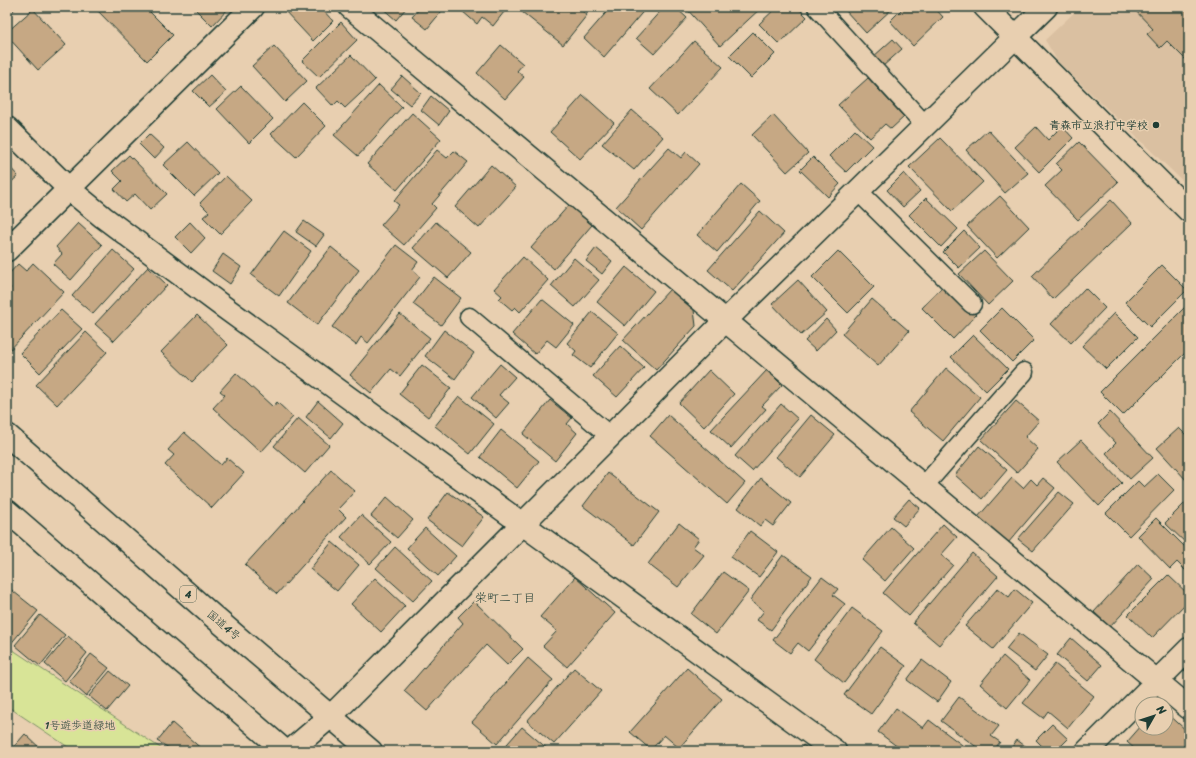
<svg xmlns="http://www.w3.org/2000/svg" width="1196" height="758" viewBox="0 0 1196 758" font-family="Sriracha,'Klee One',sans-serif">
	<rect width="100%" height="100%" fill="#e8cfb0"/>
	<filter id="ink" filterUnits="userSpaceOnUse"><feTurbulence type="fractalNoise" baseFrequency=".025" numOctaves="2"/><feDisplacementMap in="SourceGraphic" scale="8" xChannelSelector="R" yChannelSelector="G"/><feConvolveMatrix kernelMatrix="1 2 1 2 8 2 1 2 1" color-interpolation-filters="sRGB"/></filter>
	<g filter="url(#ink)">
		<!-- built -->
		<path fill="#dac0a1" d="M1080 7H1189V187L1058 62 1045 40Z"/>
		<!-- green -->
		<path fill="#d8e497" stroke="#7c9066" d="M7 646 165 751H74L7 706Z"/>
		<!-- building -->
		<path fill="#c6a884" stroke="#1f3d34" d="M7 7H17L7 16Z
			M94 7H145L173 35 147 61Z
			M193 7H230L212 26Z
			M285 7H320L333 21 313 41 283 9Z
			M381 7H407L396 20Z
			M421 7H445L427 29 412 17Z
			M465 7H508L493 26 482 17 477 24 462 11Z
			M526 7H577L587 15 563 45 522 12Z
			M611 7H647L604 57 584 38Z
			M664 7H675L687 18 654 54 636 38Z
			M685 7H762L720 46Z
			M777 7H797L807 17 779 44 759 24Z
			M848 7H894L866 33 845 10Z
			M904 7H934L943 17 913 46 890 21Z
			M1132 7H1189V63L1167 41 1160 48 1147 34 1153 29Z
			M33 9 66 45 38 70 7 36V32Z
			M341 22 357 40 319 77 302 61Z
			M753 32 775 54 751 78 729 56Z
			M893 39 902 49 882 67 873 57Z
			M694 41 723 67 678 115 650 89Z
			M501 45 523 64 517 71 524 77 505 99 477 73Z
			M274 46 307 81 285 102 252 66Z
			M351 55 375 80 345 108 338 101 333 106 316 88Z
			M210 75 226 92 209 107 193 91Z
			M402 76 421 93 410 105 391 89Z
			M868 78 904 117 891 129 885 124 870 138 838 105Z
			M379 85 402 107 358 156 334 135Z
			M241 86 273 119 249 143 217 109Z
			M583 95 614 123 580 159 550 132Z
			M431 96 449 111 439 125 421 110Z
			M302 102 326 126 296 157 271 134Z
			M632 110 663 137 634 170 602 144Z
			M412 113 441 139 397 190 367 164Z
			M773 115 808 153 787 172 752 135Z
			M1062 126 1073 138 1039 172 1015 147 1036 127 1048 140Z
			M855 130 872 146 846 172 829 156Z
			M988 130 1028 173 1005 193 966 150Z
			M149 134 164 148 154 159 139 144Z
			M940 138 983 182 952 211 909 167Z
			M188 142 218 173 194 196 163 165Z
			M1079 142 1118 182 1078 220 1045 186 1062 170 1056 164Z
			M669 148 681 158 686 152 699 164 641 230 616 207Z
			M437 150 447 158 454 151 468 162 432 204 436 208 404 245 381 225 399 205 394 201Z
			M129 155 167 194 150 210 135 194 126 202 114 189 122 181 112 171Z
			M813 157 840 184 828 197 800 170Z
			M7 164 18 176 7 186Z
			M491 165 516 187 479 228 455 207Z
			M904 173 920 191 903 207 887 190Z
			M226 176 252 201 220 234 203 217 209 212 200 203Z
			M741 184 760 201 717 252 697 235Z
			M1000 196 1029 227 997 258 967 226Z
			M926 198 958 229 941 247 909 215Z
			M1111 200 1132 223 1053 299 1032 276Z
			M569 205 592 225 554 269 531 248Z
			M760 211 784 233 732 291 708 270Z
			M304 221 324 235 316 246 296 232Z
			M190 222 205 238 191 253 175 237Z
			M436 222 471 252 448 278 413 248Z
			M78 223 102 245 71 280 53 264 62 254 56 247Z
			M284 231 311 251 279 296 251 275Z
			M964 231 980 248 959 268 943 252Z
			M396 245 418 262 412 270 420 277 368 343 361 337 356 345 332 327Z
			M331 247 359 270 317 325 288 303Z
			M596 248 612 261 602 274 586 261Z
			M113 250 134 269 93 314 72 296Z
			M838 251 874 287 848 313 812 277Z
			M984 251 1013 281 988 305 959 274Z
			M223 254 241 267 230 284 212 271Z
			M523 257 548 280 520 312 515 307 512 310 499 299 502 296 494 289Z
			M574 258 599 280 575 307 551 286Z
			M33 263 64 292 7 353V292L11 288 7 284V276L18 264 26 271Z
			M1162 265 1187 290 1150 327 1125 302Z
			M148 267 167 285 114 341 95 324Z
			M626 267 654 291 625 326 597 302Z
			M434 277 461 298 441 325 413 304Z
			M798 280 827 312 801 335 772 304Z
			M945 284 976 315 953 339 922 308Z
			M1085 288 1105 308 1071 343 1051 324Z
			M670 289 694 310 696 326 656 370 623 340Z
			M542 299 574 325 556 347 547 340 535 354 512 334Z
			M872 299 909 331 878 366 842 334Z
			M1189 303V349L1123 415 1100 392Z
			M1002 308 1034 340 1012 362 980 330Z
			M61 310 82 329 40 373 20 353Z
			M592 312 618 333 590 368 573 355 576 351 567 343Z
			M1114 313 1138 337 1106 369 1082 346Z
			M400 314 430 338 400 376 391 369 371 393 350 375Z
			M197 315 228 345 192 382 161 352Z
			M826 319 836 330 816 351 805 341Z
			M444 330 474 353 455 379 425 356Z
			M86 332 107 352 57 405 36 385Z
			M973 335 1008 369 986 391 951 357Z
			M620 346 644 368 617 397 593 376Z
			M500 364 515 377 499 395 509 403 496 418 472 397Z
			M422 365 451 388 428 417 399 394Z
			M946 368 980 397 943 441 909 412Z
			M709 370 734 394 704 427 679 403Z
			M767 370 782 385 762 406 766 409 731 448 711 430Z
			M236 373 273 407 277 402 293 417 261 452 213 408 225 395 220 391Z
			M459 396 494 424 470 454 435 426Z
			M550 400 572 418 567 424 577 433 555 461 523 434Z
			M318 401 343 423 331 438 306 417Z
			M1016 401 1039 421 1025 437 1038 449 1017 473 981 440Z
			M781 404 798 419 752 471 735 456Z
			M1110 412 1153 458 1130 479 1106 453 1116 443 1098 424Z
			M668 415 745 483 727 504 650 436Z
			M811 415 835 435 800 477 776 457Z
			M298 418 329 445 305 473 274 446Z
			M1179 428 1189 438V479L1187 481 1157 448Z
			M501 430 539 461 517 488 480 457Z
			M184 432 221 465 227 458 244 473 212 508 165 465 174 455 168 450Z
			M1081 440 1122 483 1099 506 1057 462Z
			M979 446 1007 470 982 499 955 475Z
			M331 470 355 491 338 509 346 517 277 594 245 565Z
			M608 473 659 512 634 545 583 506Z
			M1158 474 1174 490 1129 536 1106 513 1138 481 1144 487Z
			M761 478 791 503 773 526 765 520 760 526 738 508Z
			M1012 478 1023 488 1031 479 1037 485 1043 478 1055 488 1008 543 978 517Z
			M448 492 484 517 462 546 427 520Z
			M1059 492 1074 504 1033 551 1018 539Z
			M387 497 413 520 397 538 371 516Z
			M909 499 920 508 904 526 893 517Z
			M1189 499V546L1165 523Z
			M361 515 391 542 370 564 341 537Z
			M1156 518 1189 551 1188 573 1177 562 1170 569 1138 536Z
			M679 523 699 539 693 547 704 555 678 587 648 564Z
			M943 524 957 537 941 555 953 565 909 616 883 593Z
			M891 527 914 548 885 581 862 560Z
			M425 528 456 556 438 576 407 548Z
			M750 531 778 552 759 577 731 557Z
			M332 542 359 565 337 591 310 569Z
			M395 547 432 581 413 601 376 568Z
			M972 553 998 576 939 645 913 623Z
			M783 555 812 576 771 630 757 620 764 611 750 600Z
			M1138 564 1154 579 1110 627 1094 612Z
			M723 572 749 591 716 634 691 614Z
			M1168 575 1189 595V600L1152 638 1128 615Z
			M575 577 615 613 567 667 543 646 557 631 540 617Z
			M822 577 838 589 833 595 845 604 808 651 798 643 790 653 773 640Z
			M375 578 405 606 381 632 351 604Z
			M9 588 38 611 9 646 7 645V590Z
			M998 588 1009 597 1015 589 1032 603 993 649 965 626Z
			M474 601 523 649 507 665 486 645 427 711 404 691 463 623 458 617Z
			M852 608 883 631 844 683 814 659Z
			M40 615 65 635 40 666 15 645Z
			M1019 633 1048 655 1035 671 1006 649Z
			M68 636 87 653 65 681 45 664Z
			M1071 638 1102 665 1088 681 1057 655Z
			M880 647 906 666 871 714 844 695Z
			M91 654 109 668 86 696 69 681Z
			M1003 656 1030 680 1007 708 980 684Z
			M528 658 553 680 497 744 472 722Z
			M922 660 951 682 937 702 907 680Z
			M1055 664 1094 696 1068 728 1048 711 1043 718 1023 703Z
			M574 668 601 691 554 744 527 721Z
			M687 668 722 699 679 748 664 735 651 750 630 732Z
			M110 671 128 686 107 711 89 696Z
			M959 697 999 726 991 736 1000 742 993 751H982L941 721Z
			M896 708 923 728 929 720 970 751H903L878 732Z
			M1166 712 1189 733V751H1137L1127 742 1142 725V728H1166Z
			M172 723 204 751H174L157 741Z
			M1052 724 1068 739 1056 751H1047L1036 740Z
			M522 727 549 750 548 751H501Z
			M25 734 43 751H10Z
			M1017 740 1032 751H1009Z
			M803 745 811 751H799Z"/>
		<g fill="none" stroke-linecap="round" stroke-linejoin="round">
			<!-- lane casing -->
			<g stroke="#1f3d34" stroke-width="21">
				<path id="lane" d="M817 7 925 125
					M858 191 972 304
					M469 317 610 436
					M923 487 1024 372"/>
			</g>
			<!-- street casing -->
			<g stroke="#1f3d34" stroke-width="25">
				<path id="street" d="M350 7 1189 708
					M7 128 69 189 103 217 221 305 835 751
					M7 250 253 7
					M290 751 331 716 725 321 1046 7
					M1087 751 1189 649"/>
			</g>
			<!-- secondary casing -->
			<g stroke="#1f3d34" stroke-width="25">
				<path id="secondary" d="M985 7 1189 211"/>
			</g>
			<!-- highway casing -->
			<g stroke="#1f3d34" stroke-width="25">
				<path id="highway" d="M7 435 214 617 371 751
					M7 511 285 751"/>
			</g>
			<!-- lane -->
			<use href="#lane" stroke="#e8cfb0" stroke-width="18"/>
			<!-- street -->
			<use href="#street" stroke="#e8cfb0" stroke-width="22"/>
			<!-- secondary -->
			<use href="#secondary" stroke="#e8cfb0" stroke-width="22"/>
			<!-- highway -->
			<use href="#highway" stroke="#e8cfb0" stroke-width="22"/>
		</g>
	</g>
	<!-- markers -->
	<circle fill="#1f3d34" stroke="#e8cfb0" stroke-width="1.5" cx="1156" cy="125" r="4"/>
	<g text-anchor="middle" stroke-width="3" stroke-linejoin="round" paint-order="stroke">
		<!-- shield labels -->
		<rect fill="#e8cfb0" stroke="#5b6959" stroke-width="1" x="180" y="586" width="16" height="16" rx="3"/>
		<g font-size="10" font-weight="bold" fill="#1f3d34">
			<text x="188" y="598">4</text>
		</g>
		<!-- poi labels -->
		<g font-size="11" font-weight="bold" fill="#1f3d34" stroke="#e8cfb0" text-anchor="end">
			<text x="1148" y="129">青森市立浪打中学校</text>
		</g>
		<!-- street labels -->
		<g font-size="11" fill="#1f3d34" stroke="#e8cfb0">
			<text transform="translate(224 625) rotate(40)" y="4">国道4号</text>
		</g>
		<!-- park labels -->
		<g font-size="11" fill="#284539" stroke="#e8cfb0">
			<text x="80" y="729">1号遊歩道緑地</text>
		</g>
		<!-- neighbourhood labels -->
		<g font-size="12" fill="#1f3d34" stroke="#e8cfb0">
			<text x="505" y="602">栄町二丁目</text>
		</g>
	</g>
	<!-- margin -->
	<rect width="1196" height="758" fill="none" stroke="#e8cfb0" stroke-width="24"/>
	<rect x="12" y="12" width="1172" height="734" fill="none" stroke="#1f3d34" stroke-width="1.5" filter="url(#ink)"/>
	<!-- north arrow -->
	<g transform="translate(1154 716) rotate(51)"><circle r="19" fill="#e8cfb0" stroke="#98957e"/>
	<path d="M0-3L7 15L0 10L-7 15Z" fill="#1f3d34"/>
	<text y="-6" font-size="11" font-weight="bold" text-anchor="middle" fill="#1f3d34">N</text>
	</g>
</svg>
